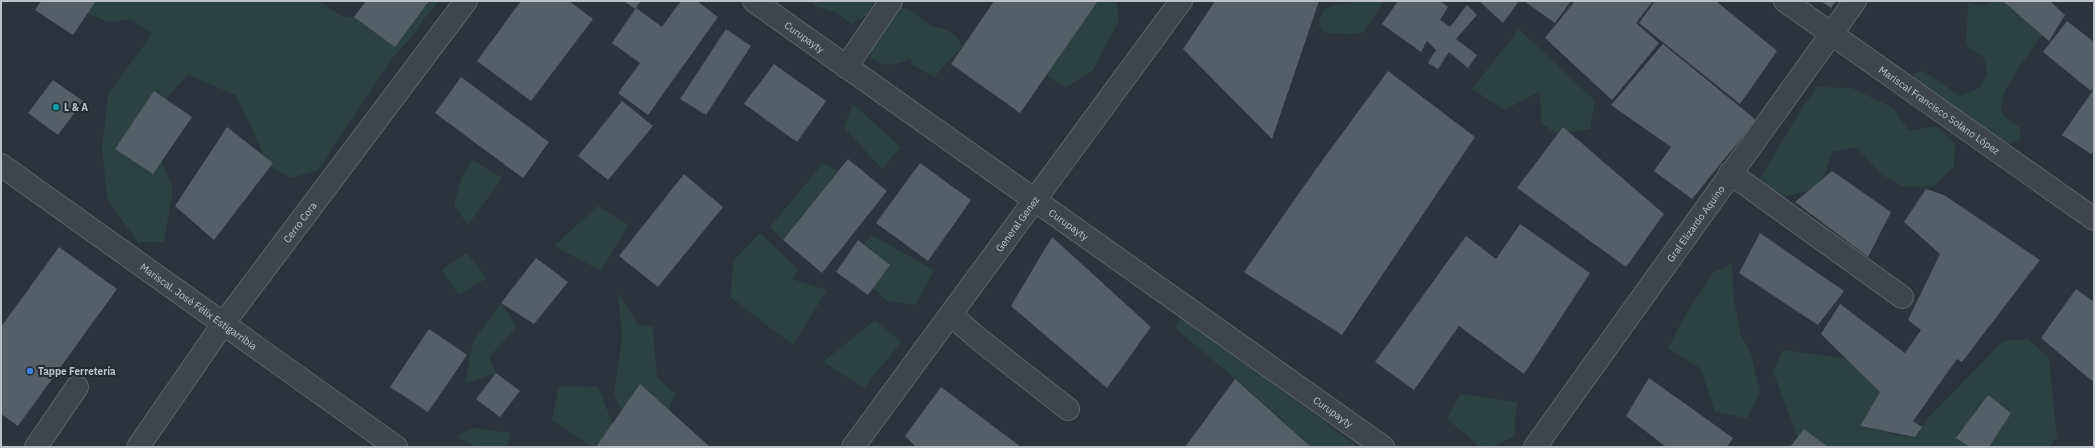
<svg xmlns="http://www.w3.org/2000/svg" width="2095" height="448" viewBox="0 0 2095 448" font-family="'IBM Plex Sans',sans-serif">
	<rect width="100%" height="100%" fill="#29343f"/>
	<!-- green -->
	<path fill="#2c4141" d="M83 1H319L341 16 377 20 393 1H439L427 15 413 36 393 57 318 170 292 178 269 166 236 95 188 75 151 114 152 140 173 188 164 242H138L107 199 102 147 108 94 152 34 132 20 107 22 83 11Z
		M812 1H875L867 15 851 24 835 12 817 7Z
		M1098 1 1117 3 1119 21 1093 70 1065 88 1046 75Z
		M1352 1H1384L1364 32 1354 34 1325 33 1318 25C1322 4 1330 6 1349 3Z
		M1989 1H2012L2047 27C2036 46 2000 87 2001 108 2002 117 2013 123 2020 128V140L2005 145 1920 92 1913 74 1923 71 1960 96 1979 88 1987 75 1985 59 1966 45 1968 3C1975 5 1984 7 1989 1Z
		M899 6 912 11 931 26 944 29 955 35 963 46 934 77 911 64V59C894 65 884 69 870 57L868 40Z
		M1519 29 1595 101 1590 129 1557 134 1541 123 1540 91 1505 110 1472 89Z
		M1818 87 1852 88 1893 108 1909 131 1936 126 1955 143 1954 167 1934 186 1904 187 1882 175 1856 147 1832 152 1827 169 1818 188 1788 196 1771 195 1758 181 1806 102Z
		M853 104 901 147 882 169 844 127Z
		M472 160 502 178 468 225 454 205 461 179Z
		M823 163 838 171 783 240 770 227Z
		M598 206 628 225 601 271 554 246Z
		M760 233 799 270 792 279 827 290 793 345 730 297 734 260Z
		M872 235 934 270 916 305 887 301 847 265Z
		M467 253 487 278 459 295 441 270Z
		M1732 263 1734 301 1741 335 1751 354 1760 391 1747 418 1715 412 1701 369 1668 348 1686 314 1713 273Z
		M618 292 638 325 653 327 657 378 675 393 668 412 627 422 614 395 622 337Z
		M501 303 517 327 489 357 496 373 465 384 473 342Z
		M1182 315 1358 447H1311L1260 400 1175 328Z
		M875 320 901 342 864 388 823 362Z
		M2028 339 2049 358 2057 438 2048 447H1805L1801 445 1773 372 1783 350 1852 359 1880 392 1860 426 1897 435 1915 437 1929 417 2003 341Z
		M559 386 598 387 622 447H592L552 420Z
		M1460 394 1517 402 1514 437 1491 447H1480L1447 419Z
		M473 428 511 433 507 447H477L456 437Z"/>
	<!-- building -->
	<path fill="#535f69" d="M41 1H96L73 35 35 10Z
		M366 1H429L395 47 354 17Z
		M521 1H569L593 19 531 101 477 61Z
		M624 1H641L635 9Z
		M681 1H697L718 17 648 115 618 93 640 63 612 43 636 8 662 27Z
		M994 1H1098L1020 113 951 64Z
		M1215 1H1319L1272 139 1183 49Z
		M1398 1H1440L1448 7 1440 20 1450 27 1467 5 1477 15 1456 39 1477 55 1468 68 1449 52 1438 69 1428 63 1436 50 1427 41 1421 52 1382 24Z
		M1479 1H1519L1503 23Z
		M1524 1H1571L1555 23Z
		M1575 1H1653L1636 23 1659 43 1612 100 1545 38Z
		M1655 1H1716L1777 51 1740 104 1639 23Z
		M1821 1H1836L1831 8Z
		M2003 1H2050L2065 15 2049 41Z
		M2067 21 2094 42V87L2091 91 2043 52Z
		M726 29 751 46 706 115 680 99Z
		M1663 44 1756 120 1692 199 1654 171 1671 147 1611 105Z
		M774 64 826 101 797 142 744 104Z
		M1388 71 1475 137 1342 335 1244 272 1316 169Z
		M461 77 549 142 523 178 435 113Z
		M53 80 83 101 58 135 28 113Z
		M2094 89V150L2091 154 2062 135Z
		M154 91 192 117 153 174 115 149Z
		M622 101 653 126 608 180 578 156Z
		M227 127 273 163 214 240 175 206Z
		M1563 127 1664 214 1626 267 1517 188Z
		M848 159 887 191 822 273 783 240Z
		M920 163 971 200 928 261 876 223Z
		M1832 171 1891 212 1868 257 1795 202Z
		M684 174 723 207 658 287 619 256Z
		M1926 189 1944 195 2040 260 1962 362 1957 359 1913 421 1922 427 1915 437 1860 426 1880 392 1821 334 1840 304 1905 353 1921 330 1908 320 1940 254 1904 222Z
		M1520 224 1590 273 1524 374 1459 326 1414 390 1375 362 1466 236 1496 259Z
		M1760 233 1844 291 1818 325 1739 273Z
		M1052 237 1151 327 1107 388 1011 306Z
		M858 240 890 265 868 295 836 272Z
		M59 247 117 289 18 426 1 414V327Z
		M536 258 568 282 534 324 501 303Z
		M2076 289 2094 302V378L2092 381 2041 338Z
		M429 329 467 355 428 412 390 387Z
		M496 373 520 391 500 417 476 399Z
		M1649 378 1733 438 1727 447H1666L1626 416Z
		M1235 379 1311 447H1185Z
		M640 384 710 447H596Z
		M941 387 1021 447H916L905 436Z
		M1988 395 2011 413 1989 447H1970L1956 438Z
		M1804 429 1828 447H1790Z"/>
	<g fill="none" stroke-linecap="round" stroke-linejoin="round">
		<!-- minor casing -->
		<g stroke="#5b646c" stroke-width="24">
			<g id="minor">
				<path id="s1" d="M754 1 1383 447"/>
				<path id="s2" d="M1785 1 2094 219"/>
				<path d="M846 67 891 1"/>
				<path id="s3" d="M1 165 396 447"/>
				<path d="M1730 173 1902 297"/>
				<path d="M951 315 980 340 1068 409"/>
				<path d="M36 447 77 387"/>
				<path id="s4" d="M138 447 223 324 466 1"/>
				<path id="s5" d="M853 447 1181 1"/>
				<path id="s6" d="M1535 447 1855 1"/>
			</g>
		</g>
		<!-- minor -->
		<use href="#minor" stroke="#3d464f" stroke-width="22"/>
	</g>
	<!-- markers -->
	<circle fill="#0f9aa8" stroke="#222b34" stroke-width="1.5" cx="56" cy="107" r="4"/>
	<circle fill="#3f7fe0" stroke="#222b34" stroke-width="1.5" cx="30" cy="371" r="4"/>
	<g text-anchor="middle" stroke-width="4" stroke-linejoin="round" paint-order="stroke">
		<!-- street labels -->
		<g font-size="10" fill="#bac1c9" stroke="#222b34">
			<text dy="4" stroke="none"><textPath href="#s1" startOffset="62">Curupayty</textPath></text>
			<text dy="4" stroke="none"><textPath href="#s2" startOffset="189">Mariscal Francisco Solano López</textPath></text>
			<text dy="4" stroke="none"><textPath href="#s4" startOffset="277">Cerro Cora</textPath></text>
			<text dy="4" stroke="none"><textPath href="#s5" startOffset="277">General Genez</textPath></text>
			<text dy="4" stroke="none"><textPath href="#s1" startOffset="386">Curupayty</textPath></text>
			<text dy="4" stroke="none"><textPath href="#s6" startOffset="275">Gral Elizardo Aquino</textPath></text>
			<text dy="4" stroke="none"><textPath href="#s3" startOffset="243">Mariscal. José Félix Estigarribia</textPath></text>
			<text dy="4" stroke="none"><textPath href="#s1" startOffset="710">Curupayty</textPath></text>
		</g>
		<!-- poi labels -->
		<g font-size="10" font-weight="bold" fill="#bac1c9" stroke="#222b34" text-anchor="start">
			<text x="64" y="111">L &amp; A</text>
			<text x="38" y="375">Tappe Ferretería</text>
		</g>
	</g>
	<!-- border -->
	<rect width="2095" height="448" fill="none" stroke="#bac1c9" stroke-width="4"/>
</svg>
